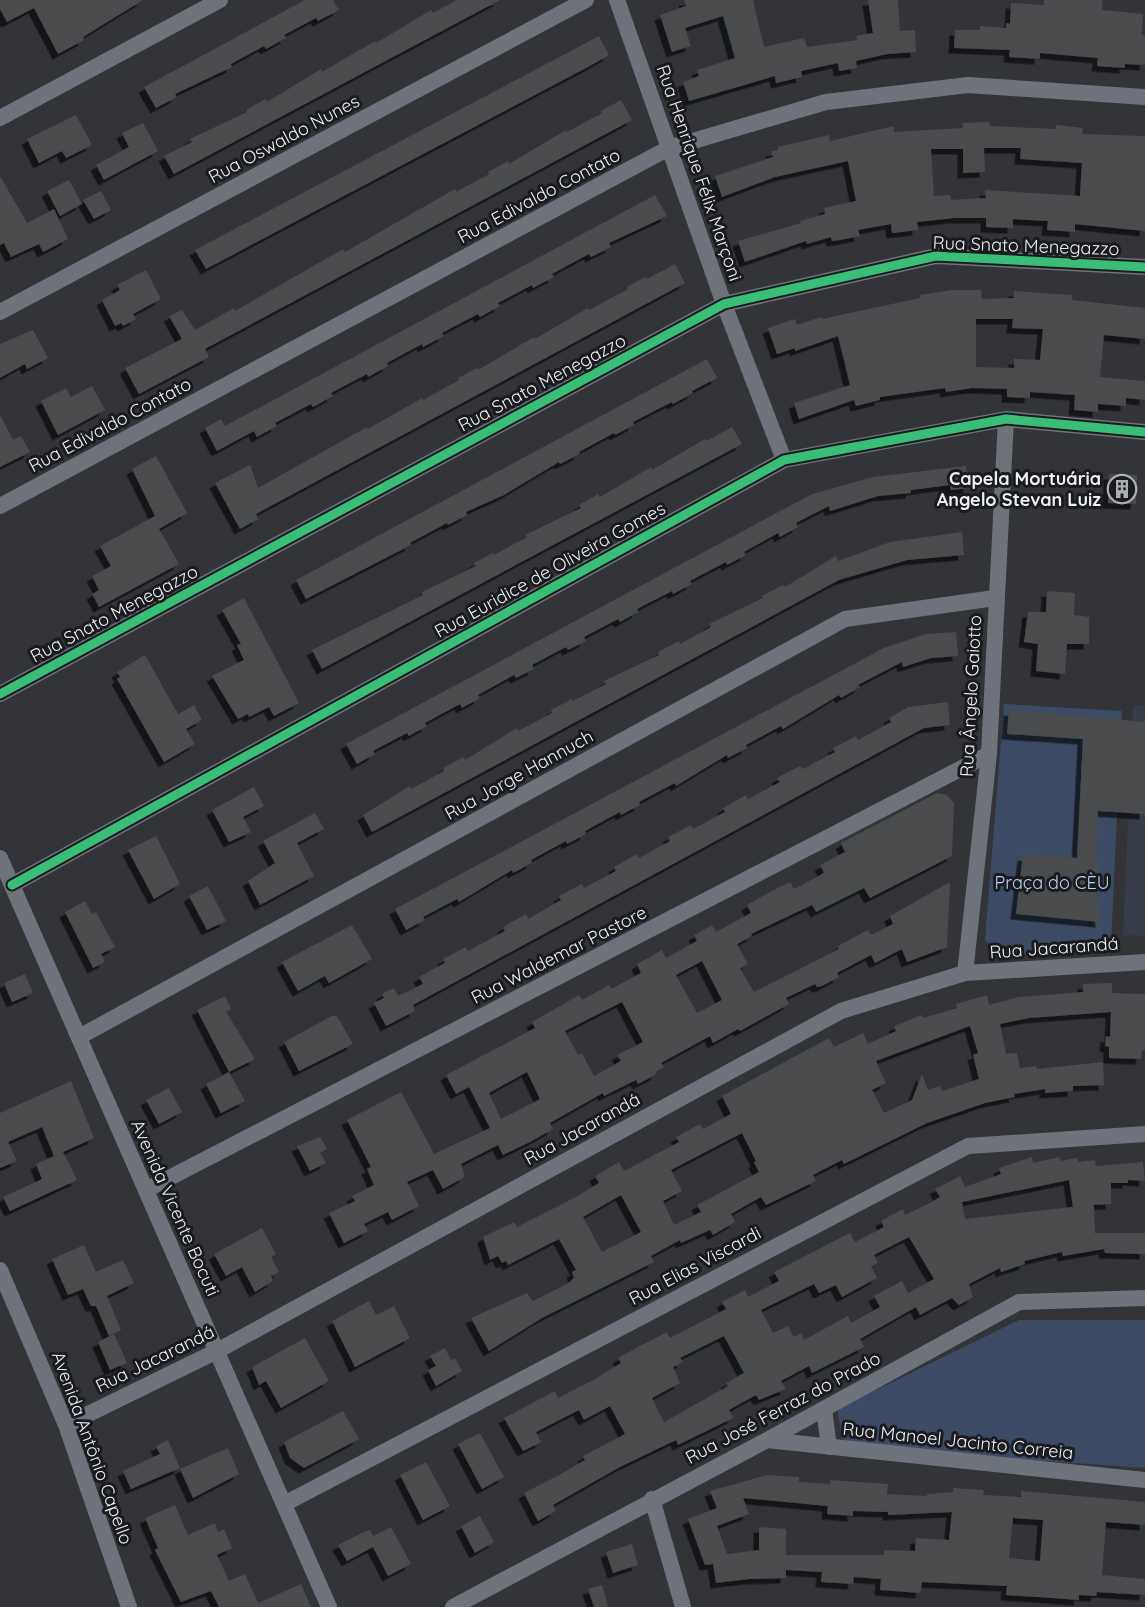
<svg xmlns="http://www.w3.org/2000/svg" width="1145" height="1607" viewBox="0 0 1145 1607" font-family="Quicksand,sans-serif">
	<defs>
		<filter id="shadow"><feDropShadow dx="-5.5" dy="5.5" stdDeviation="0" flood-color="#0009"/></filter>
	</defs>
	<rect width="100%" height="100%" fill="#323438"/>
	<!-- built -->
	<path fill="#363c48" d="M1145 705V936L1123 935 1133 706Z"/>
	<!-- green -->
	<path fill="#3d4a64" d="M1004 704 1122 711 1111 944 1011 956 998 953 985 940Z
		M1019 1320H1145V1468L844 1447 837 1409Z"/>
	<!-- building -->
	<path fill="#494b4e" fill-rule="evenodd" filter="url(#shadow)" d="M0 0H143L83 37 84 40 58 54 34 8 7 22 0 9Z
		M305 0H333L339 10 318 21 316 18 284 35 286 38 266 49 264 46 231 64 232 67 175 94 177 97 156 108 144 87Z
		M457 0H500L174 174 164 156 192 142 190 139 247 112 246 110 266 99 267 102 321 69 322 72 375 41 376 43 431 10 433 13Z
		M684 0H753L764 47 804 38 807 47 857 40 856 36 873 33 868 0H898L900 31 915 30 916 52 887 54 856 61 857 68 839 71 838 63 801 71 802 77 776 83 775 76 689 101 683 82 699 76 697 70 735 58 723 16 685 28 691 46 672 52 660 15 686 6Z
		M1044 0H1102V10L1143 14 1142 35H1145V65L1125 64V68L1097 66 1098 58 1040 53V59L1009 57 1010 50 954 48 955 30H980V26L1006 28V23L1010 24 1011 3 1044 5Z
		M599 36 609 55 588 67 206 269 195 250Z
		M621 100 632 120 205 349 209 357 139 394 125 368 182 339 169 316 182 310 195 330 234 308 235 311 343 249 345 252 455 189 456 192 489 174 488 172 508 161 509 164 566 130 567 132 602 113 601 111Z
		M76 115 92 145 66 158 62 151 39 163 27 139Z
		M989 122 990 126 1056 129V125L1083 128 1082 134 1145 136V231L1075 224V232L1047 230 1048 221 1013 219V228L986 227V218H954L917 222 918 230 892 233 891 224 858 230 860 236 840 240 832 241 831 237 807 244 806 241 745 262 738 241 801 223 800 221 825 214 824 208 856 201 848 161 775 177 722 197 715 176 773 157 771 151 778 150V147L829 135 830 141 894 126V132L963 128 962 123ZM984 148H1021L1020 159 1082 163 1080 196 985 190 986 198 951 200 950 195 934 196 931 149H963V173L985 172Z
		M143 123 158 151 104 180 96 165 129 147 122 133Z
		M0 176 27 223 54 209 68 239 43 252 39 244 11 257 4 243 0 245Z
		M69 180 82 204 60 216 47 191Z
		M101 191 111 210 94 219 83 200Z
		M655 195 667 216 609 243 611 247 591 257 589 254 552 274 554 277 533 288 532 285 498 303 500 306 480 317 478 314 442 333 444 336 423 347 422 344 387 363 388 366 368 377 367 374 331 393 333 396 313 407 311 404 275 423 277 426 257 437 254 431 217 451 205 428 221 419 225 426Z
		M675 264 685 283 256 514 258 519 240 529 215 483 250 465 258 488 367 427 368 429 422 398 423 400 459 380 458 378 477 368 478 370 534 337 535 339 588 308 589 310 628 289 627 287 645 277 647 279Z
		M146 270 161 299 133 314 136 319 123 326 121 323 115 326 102 300 120 290 117 285Z
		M951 290H981L982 299 1014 298V291L1072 295V300L1145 308V339L1104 335 1100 377 1145 381V400L1126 398V406L1098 404V412L1074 410 1075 395 1030 392V398L1007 397V389L972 388 946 392 945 388 880 397V400L856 406 854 400 799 419 794 403 850 385 838 336 795 351V348L777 354 768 328 795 319 797 325 821 317 822 319 920 298V295ZM976 319H1013L1012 328 1043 329 1040 360 1014 359V368L976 367Z
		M33 330 48 358 27 369 25 364 0 378V344Z
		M707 359 717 378 692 391 693 393 673 404 672 402 633 422 634 425 615 435 614 433 579 452 580 454 560 464 559 462 504 495 466 512 467 515 448 525 447 523 410 543 411 545 306 599 296 580Z
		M92 386 105 410 58 435 41 401 66 388 71 397Z
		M0 415 13 440 21 436 30 452 0 467Z
		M732 427 742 444 322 669 312 650 423 595 422 592 476 566 474 563 493 553 494 555 527 537 525 535 581 508 579 505 598 494 600 497 651 467 652 470 705 439 706 441Z
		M156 456 187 513 159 529 179 564 99 607 92 594 99 590 92 576 111 566 100 546 155 516 132 469Z
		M966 466 969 488 951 490 950 485 911 490V493L878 496 830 511 829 506 796 523 798 527 780 537 778 533 744 552 746 555 727 565 726 562 690 581 692 584 673 594 672 591 637 609 638 612 620 622 618 619 584 637 586 641 568 650 566 647 532 665 534 669 516 678 514 675 478 695 480 698 462 708 460 704 425 723 427 726 409 736 407 733 373 751 375 754 357 764 346 744 812 494 873 477Z
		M1109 474 1137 475 1136 504 1108 503Z
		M962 532 964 555 907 560 839 580 372 832 363 815 410 786 411 789 444 771 443 768 464 757 465 760 517 728 518 731 552 713 551 710 572 699 573 701 606 684 604 681 659 655 658 652 679 641 680 644 711 627 709 624 763 598 762 596 783 585 785 587 836 556 838 561 890 542Z
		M1047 591 1075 593 1074 615 1089 617V644H1067L1065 674 1036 671 1038 644 1024 642 1028 612H1046Z
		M244 598 299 703 274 716 269 707 249 717 248 714 238 719 212 676 244 660 237 645 241 644 222 610Z
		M956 632 958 656 931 658 903 667 902 662 858 685 860 687 841 698 839 695 783 729 781 726 746 745 747 748 728 758 727 755 676 786 675 783 639 802 640 805 621 815 620 812 585 831 586 834 567 844 566 841 531 860 532 863 513 873 512 870 459 902 457 899 423 917 425 920 406 930 395 909 884 648 926 634Z
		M145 655 178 714 194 705 202 720 186 729 195 744 164 762 117 679 120 677 117 672Z
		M948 702 950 725 924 728 413 1005 415 1011 386 1026 374 1003 384 998 382 994 394 988 398 996 423 984 419 977 445 963 443 959 466 947 468 951 505 931 503 927 526 914 528 919 561 900 559 896 582 884 584 888 616 871 614 867 637 854 639 858 670 841 668 837 691 825 693 829 725 812 723 808 746 795 748 799 780 782 777 778 800 766 803 769 835 752 833 748 856 736 858 740 891 722 889 718 908 707Z
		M1009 710 1145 722V814L1098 811 1095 859 1099 860 1097 894 1101 922 1016 914 1023 855 1077 858 1083 739 1007 734Z
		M254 787 264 806 243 817 251 832 229 842 212 810Z
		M937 793 947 795 954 803 952 856 870 898 864 888 816 912 812 905 751 934 752 936 737 944 748 964 740 968 754 992 839 949 838 946 868 930 871 935 893 924 890 916 950 882 947 947 907 962 902 949 875 963 871 955 837 973 839 977 822 986 817 987 815 984 786 998 789 1004 740 1031 738 1029 713 1043 710 1036 661 1063 664 1067 656 1072 657 1074 638 1084 636 1080 604 1096 603 1093 550 1123 553 1129 530 1142 503 1155 498 1145 461 1164 465 1177 443 1189 433 1170 407 1182 419 1206 392 1220 388 1212 364 1224 368 1231 344 1243 329 1213 355 1201 352 1196 374 1185 367 1169 371 1167 347 1120 401 1092 434 1154 490 1128 469 1087 456 1094 446 1075 535 1028 532 1022 579 995 582 1000 609 985 611 989 641 973 637 964 662 950 666 958 697 941 694 935 712 925 716 932 751 913 747 905 768 893 790 882 794 889 824 873 820 865 845 852 841 843ZM702 961 722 1000 697 1013 676 975ZM622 1002 643 1042 617 1055 621 1061 594 1076 582 1053 578 1055 565 1031ZM527 1072 540 1099 501 1119 489 1093Z
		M315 813 324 829 297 843 314 876 260 905 248 881 275 863 263 841Z
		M156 836 180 884 154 899 128 850Z
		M208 886 226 921 207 930 189 896Z
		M85 901 92 914 96 912 115 947 101 954 105 962 93 968 65 912Z
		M352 925 372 959 329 983 325 976 298 991 282 962Z
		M25 974 33 993 12 1002 4 983Z
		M1112 983V993L1145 994V1050H1142L1141 1059 1109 1058V1047L1105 1046 1106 1036 1110 1037 1111 1012 1029 1018 1000 1024 1006 1054 1017 1053 1020 1068 1036 1066 1037 1069 1103 1062 1104 1085 1073 1086V1091L1045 1093V1089L1014 1094 1015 1097 985 1103 927 1123 844 1164 842 1160 813 1175 816 1181 766 1205 761 1197 731 1214 735 1222 713 1235 710 1230 681 1243 680 1240 651 1256 654 1262 542 1318 489 1351 471 1318 527 1293 533 1301 567 1284 574 1278 572 1272 576 1270 559 1239 508 1265 506 1261 502 1263 498 1256 490 1260 483 1237 514 1222 517 1227 572 1199 599 1183 595 1176 619 1162 624 1171 679 1142 676 1137 700 1124 703 1129 731 1114 722 1096 829 1038 834 1047 863 1033 868 1044 896 1031 894 1026 922 1015 923 1018 957 1008 956 1004 987 995 989 1005 1019 997 1083 992V984ZM970 1026 978 1053 973 1055 979 1079 942 1091 940 1086 928 1090 922 1074 912 1100 884 1113 872 1090 886 1083 876 1061ZM742 1133 756 1161 754 1162 759 1172 697 1205 701 1212 674 1225 663 1201 682 1191 671 1170ZM621 1195 641 1232 602 1252 583 1217Z
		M225 996 231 1009 226 1012 255 1059 229 1072 197 1010Z
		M332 1016H337L353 1044 299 1071 284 1042Z
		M229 1072 245 1101 221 1113 206 1084Z
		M71 1081 94 1138 54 1156 42 1127 8 1142 17 1161 0 1168V1113Z
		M169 1088 182 1112 159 1124 146 1100Z
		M320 1137 327 1149 320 1153 326 1163 310 1171 297 1146Z
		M63 1152 77 1180 10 1211 3 1197 42 1179 36 1164Z
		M1032 1157 1033 1163 1059 1157 1060 1161 1077 1158 1078 1162 1095 1160 1096 1166 1143 1162 1145 1181 1128 1180V1183H1111V1204L1094 1205 1095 1233H1145V1254L1105 1253 1104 1249 1063 1256 1062 1252 1024 1261 1025 1264 1001 1272 1000 1268 969 1284 973 1297 959 1305 952 1298 920 1315 916 1307 860 1339 864 1347 812 1373 809 1366 781 1381 786 1389 759 1400 756 1395 729 1410 733 1418 678 1445 676 1440 620 1467 553 1505 556 1511 538 1521 524 1493 559 1475 585 1460 583 1456 625 1434 610 1406 584 1420 579 1410 536 1432 541 1442 523 1451 504 1418 555 1391 558 1398 595 1379 621 1363 618 1358 640 1346 667 1332 670 1338 726 1309 722 1302 745 1290 748 1297 779 1281 774 1272 850 1233 855 1242 884 1227 881 1221 903 1209 905 1215 932 1202 940 1197 935 1189 960 1176 965 1187 1001 1174 999 1168ZM1069 1180 1073 1207 965 1219 962 1202ZM909 1237 934 1279 908 1293 902 1281 874 1296 880 1307 851 1323 848 1316 804 1340 801 1333 794 1337 788 1326 773 1333 761 1310 814 1284 819 1293 836 1285 842 1297 877 1278 871 1266 878 1263 874 1255ZM724 1336 744 1373 726 1383 728 1386 664 1422 652 1398 680 1383 673 1367 683 1362 680 1358Z
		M262 1228 276 1254 271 1257 279 1272 271 1276 273 1281 255 1292 242 1267 226 1276 214 1254Z
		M84 1245 96 1272 123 1260 134 1283 107 1296 121 1330 109 1336 96 1306H91L83 1289 68 1295 52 1259Z
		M369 1301 376 1315 394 1306 410 1338 355 1367 332 1321Z
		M114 1334 127 1363 110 1370 98 1342Z
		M305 1338 329 1381 281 1408 266 1381 259 1385 252 1367Z
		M445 1348 451 1360 455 1358 462 1371 436 1386 428 1370 436 1366 430 1356Z
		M343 1411 359 1439 304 1468 290 1458 284 1442Z
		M480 1433 504 1477 482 1489 458 1444Z
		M168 1440 180 1468 131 1489 123 1471 160 1454 156 1446Z
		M228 1448 239 1474 193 1498 180 1469Z
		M426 1462 450 1506 423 1520 400 1475Z
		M767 1475 799 1477V1482L830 1484V1480L888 1484 887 1494 927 1496V1494L953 1492V1488L984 1490 983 1495 1021 1497V1491L1145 1502V1525L1106 1522 1102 1575 1145 1579V1595L1097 1592 1096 1596 1079 1595V1600L1038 1597 1006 1595 1007 1586 922 1582 921 1593 880 1590 881 1579 854 1577 853 1584 821 1582 822 1572 786 1570V1578L749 1579 716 1583 713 1564 705 1565 688 1519 717 1508 710 1491ZM743 1498 828 1506 827 1514 853 1516V1511L888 1512V1515L952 1512 949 1540 916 1538 915 1551 884 1550V1555H786V1529L759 1527V1550L727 1554 717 1526 749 1514ZM1013 1518 1043 1520 1040 1561 1009 1558Z
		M175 1505 188 1535 215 1523 218 1532 224 1529 232 1548 217 1555 229 1581 245 1574 258 1603 301 1584 311 1607H219L211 1591 181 1602 155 1550 158 1548 145 1518Z
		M480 1516 494 1542 475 1553 461 1526Z
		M391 1527 411 1564 388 1576 373 1547 347 1561 338 1545 364 1532 370 1530 373 1536Z
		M632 1544 638 1565 613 1573 606 1552Z
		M602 1585 608 1607H594L588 1589Z"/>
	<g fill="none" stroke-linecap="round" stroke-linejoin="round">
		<!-- street -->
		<path stroke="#6e727b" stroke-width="16" d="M617 0 724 304 784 460
			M0 118 220 0
			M0 312 586 0
			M0 506 669 148 826 102 968 85 1145 97
			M0 694 724 304 936 256 1145 267
			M0 858 329 1607
			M12 885 784 460 1006 419 1145 432
			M965 973 989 754 1006 419
			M79 1037 845 619 995 598
			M146 1190 989 754
			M0 1270 66 1425 129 1607
			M824 1409 829 1447
			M66 1425 217 1351 841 1011 965 973 1145 962
			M767 1440 1145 1480
			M652 1499 683 1607
			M284 1504 968 1146 1145 1134
			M453 1607 767 1440 1019 1302 1145 1298"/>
		<!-- cycleway casing -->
		<g stroke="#191b1e" stroke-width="13">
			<path id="cycleway" d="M0 694 724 304 936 256 1145 267
				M12 885 784 460 1006 419 1145 432"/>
		</g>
		<!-- cycleway -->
		<use href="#cycleway" stroke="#3abd76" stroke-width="9"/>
	</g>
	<!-- icons -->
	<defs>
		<g id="building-ring" transform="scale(1.5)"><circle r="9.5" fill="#191b1e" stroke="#acaeb2" stroke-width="1.5"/><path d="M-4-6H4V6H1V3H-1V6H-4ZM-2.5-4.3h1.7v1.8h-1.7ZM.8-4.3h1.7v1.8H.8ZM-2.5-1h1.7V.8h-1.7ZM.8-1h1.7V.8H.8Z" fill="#acaeb2"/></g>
	</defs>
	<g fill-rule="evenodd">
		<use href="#building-ring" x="1122" y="489"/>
	</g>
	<g text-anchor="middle" stroke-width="6" stroke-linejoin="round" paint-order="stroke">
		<!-- street labels -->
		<g font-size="18" fill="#edeff3" stroke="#191b1e">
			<text transform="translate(284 139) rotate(-28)" y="6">Rua Oswaldo Nunes</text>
			<text transform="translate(699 173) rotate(71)" y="6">Rua Henrique Félix Marçoni</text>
			<text transform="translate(539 196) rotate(-28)" y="6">Rua Edivaldo Contato</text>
			<text transform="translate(1026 246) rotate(2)" y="6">Rua Snato Menegazzo</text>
			<text transform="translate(542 383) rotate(-28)" y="6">Rua Snato Menegazzo</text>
			<text transform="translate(110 425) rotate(-28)" y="6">Rua Edivaldo Contato</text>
			<text transform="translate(550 570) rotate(-29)" y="6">Rua Euridice de Oliveira Gomes</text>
			<text transform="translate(114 614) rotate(-28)" y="6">Rua Snato Menegazzo</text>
			<text transform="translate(971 696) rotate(-87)" y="6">Rua Ângelo Gaiotto</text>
			<text transform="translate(519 775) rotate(-29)" y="6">Rua Jorge Hannuch</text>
			<text transform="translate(1054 948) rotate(-4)" y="6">Rua Jacarandá</text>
			<text transform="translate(559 955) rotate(-27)" y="6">Rua Waldemar Pastore</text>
			<text transform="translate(582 1129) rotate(-29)" y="6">Rua Jacarandá</text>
			<text transform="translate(175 1208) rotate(66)" y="6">Avenida Vicente Bocuti</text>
			<text transform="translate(695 1266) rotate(-28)" y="6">Rua Elias Viscardi</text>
			<text transform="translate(155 1359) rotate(-26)" y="6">Rua Jacarandá</text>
			<text transform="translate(783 1408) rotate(-28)" y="6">Rua José Ferraz do Prado</text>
			<text transform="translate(958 1441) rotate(6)" y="6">Rua Manoel Jacinto Correia</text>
			<text transform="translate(92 1448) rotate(70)" y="6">Avenida Antônio Capello</text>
		</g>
		<!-- poi labels -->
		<g font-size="18" font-weight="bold" fill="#edeff3" stroke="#191b1e" text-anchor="end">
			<text x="1101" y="485">Capela Mortuária<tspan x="1101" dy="21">Angelo Stevan Luiz</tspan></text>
		</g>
		<!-- park labels -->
		<g font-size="18" fill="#bfd0f4" stroke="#191b1e">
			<text x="1052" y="889">Praça do CÈU</text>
		</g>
	</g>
</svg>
